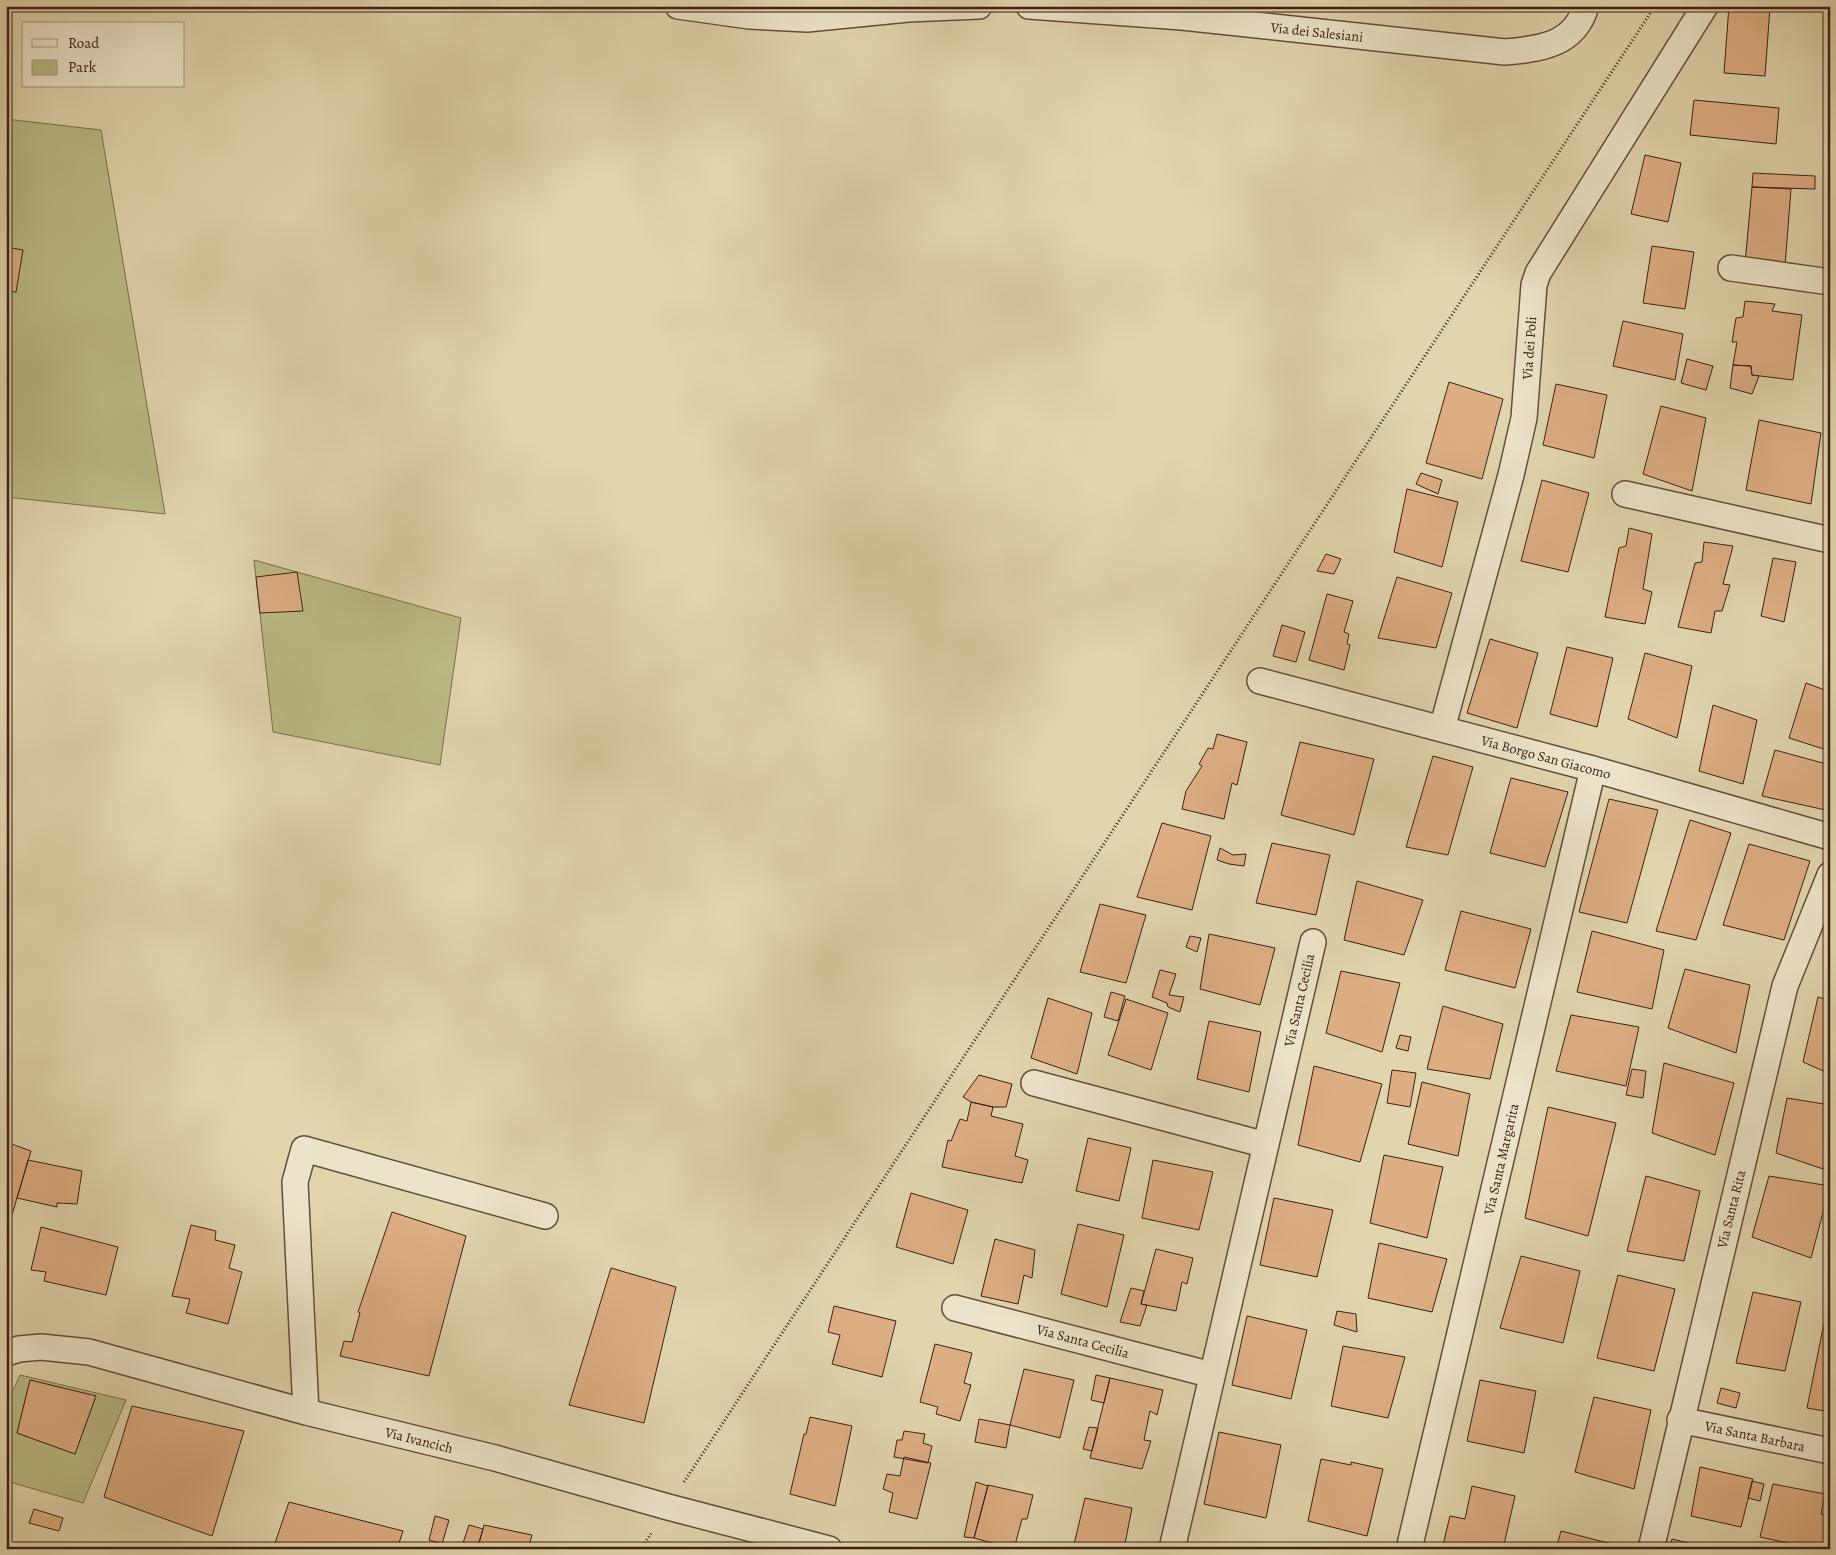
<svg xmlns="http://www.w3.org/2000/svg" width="1836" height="1555" viewBox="0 0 1836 1555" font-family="Alegreya,serif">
	<rect width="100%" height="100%" fill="#e1d5ae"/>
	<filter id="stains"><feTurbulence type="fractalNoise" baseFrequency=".004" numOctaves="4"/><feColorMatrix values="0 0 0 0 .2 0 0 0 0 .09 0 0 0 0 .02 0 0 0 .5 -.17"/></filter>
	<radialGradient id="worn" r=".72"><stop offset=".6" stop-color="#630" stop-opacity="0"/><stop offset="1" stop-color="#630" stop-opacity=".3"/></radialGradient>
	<!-- green -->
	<path fill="#babb85" stroke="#7b6e4d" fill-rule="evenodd" d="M6 119 101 130 165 514 6 497V351L9 333 6 332Z
		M254 560 461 618 440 765 273 732Z
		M20 1375 126 1400 83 1503 6 1481V1406ZM30 1380 96 1396 75 1454 17 1433Z"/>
	<!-- building -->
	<path fill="#deae83" stroke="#3c2115" d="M1729 6 1770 7 1765 76 1724 73Z
		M1694 100 1779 108 1776 144 1690 135Z
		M1645 155 1681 163 1668 222 1631 214Z
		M1753 173 1815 176V189L1752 187Z
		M1752 187 1791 189 1785 266 1745 264Z
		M1652 246 1694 252 1685 309 1643 303Z
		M6 247 23 250 16 292 6 291Z
		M1745 301 1775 304 1772 311 1802 315 1793 380 1752 375 1751 366 1733 365 1737 342H1732L1736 318 1743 317Z
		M1623 321 1683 334 1675 380 1613 366Z
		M1830 339V378L1825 377Z
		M1687 359 1713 366 1706 390 1681 383Z
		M1733 365 1751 366 1752 375 1759 376 1752 394 1730 388Z
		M1449 382 1503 399 1482 479 1426 463Z
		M1556 384 1607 395 1594 458 1543 445Z
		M1661 406 1706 418 1692 491 1643 474Z
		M1759 420 1821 433 1811 504 1746 490Z
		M1421 473 1442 480 1438 494 1416 484Z
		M1542 480 1589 493 1568 572 1521 561Z
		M1407 489 1458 502 1442 567 1394 552Z
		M1629 528 1652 534 1643 589 1652 592 1645 624 1605 617 1619 548 1626 546Z
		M1704 542 1733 546 1723 584 1730 585 1722 611H1715L1711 633 1678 627 1695 563 1702 562Z
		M1326 554 1341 559 1334 574 1317 571Z
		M1773 558 1796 562 1784 622 1761 616Z
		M297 572 303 611 260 613 256 577Z
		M1397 577 1452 593 1436 648 1378 638Z
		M1327 594 1353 601 1344 632 1349 634 1347 644 1350 645 1344 670 1309 660Z
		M1282 625 1305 632 1296 662 1273 656Z
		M1490 639 1538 653 1517 728 1467 713Z
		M1567 647 1613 658 1597 727 1550 714Z
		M1645 653 1692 666 1677 738 1628 719Z
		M1806 683 1830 692V751L1789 738Z
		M1713 705 1757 720 1743 784 1699 771Z
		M1217 734 1247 742 1237 785 1232 783 1224 819 1182 809 1186 791 1202 766 1199 764 1208 748 1213 749Z
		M1300 742 1374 759 1354 835 1281 815Z
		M1775 750 1830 765V811L1762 796Z
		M1433 756 1473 767 1448 855 1406 847Z
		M1511 778 1568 792 1545 867 1490 853Z
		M1609 799 1658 810 1627 923 1579 912Z
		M1690 820 1731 833 1696 940 1656 931Z
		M1162 823 1211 836 1192 910 1137 897Z
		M1272 843 1330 855 1316 915 1256 903Z
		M1749 844 1810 861 1784 940 1723 925Z
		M1220 848 1233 855 1246 854 1244 866 1229 864 1217 860Z
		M1357 881 1423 900 1404 955 1344 940Z
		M1100 904 1146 915 1126 983 1080 972Z
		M1461 911 1531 929 1515 988 1445 970Z
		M1592 931 1664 950 1652 1009 1577 992Z
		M1209 934 1275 948 1260 1005 1200 989Z
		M1190 936 1201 938 1197 952 1186 947Z
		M1685 969 1750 985 1736 1053 1668 1028Z
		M1160 970 1176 974 1169 995 1184 997 1180 1012 1168 1007 1167 1003 1152 997Z
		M1341 971 1400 983 1382 1052 1326 1033Z
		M1111 992 1125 996 1118 1021 1104 1017Z
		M1818 997 1830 1001V1074L1803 1062Z
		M1048 998 1092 1013 1077 1074 1031 1058Z
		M1126 999 1168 1013 1151 1070 1108 1055Z
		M1443 1006 1503 1024 1490 1079 1427 1069Z
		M1571 1015 1639 1027 1626 1086 1556 1071Z
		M1209 1021 1261 1032 1249 1092 1197 1079Z
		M1400 1035 1411 1037 1408 1051 1396 1048Z
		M1664 1063 1734 1083 1715 1155 1652 1133Z
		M1314 1066 1382 1084 1360 1162 1298 1145Z
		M1632 1069 1646 1071 1643 1098 1626 1095Z
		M1392 1070 1416 1073 1410 1107 1387 1103Z
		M979 1075 1012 1084 1006 1107H993L971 1102 963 1097Z
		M1422 1082 1470 1094 1458 1156 1408 1144Z
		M1787 1098 1830 1105V1152L1826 1170 1776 1153Z
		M971 1102 993 1107 991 1116 1023 1124 1015 1156 1028 1160 1022 1183 942 1167 948 1140 951 1141 960 1119 967 1121Z
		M1548 1107 1616 1123 1588 1236 1525 1218Z
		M1088 1138 1131 1148 1119 1201 1076 1191Z
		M6 1142 31 1151 6 1235Z
		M1384 1155 1443 1167 1427 1238 1370 1223Z
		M28 1160 82 1171 77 1204 57 1203V1207L17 1198Z
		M1153 1160 1213 1172 1199 1230 1142 1218Z
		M1646 1176 1700 1191 1684 1261 1627 1251Z
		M1769 1176 1830 1186 1811 1258 1752 1237Z
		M911 1193 968 1210 953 1264 896 1247Z
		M1274 1198 1333 1210 1317 1277 1260 1265Z
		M392 1212 466 1236 429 1376 340 1356 344 1341 352 1342 360 1313 358 1312Z
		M1078 1224 1124 1235 1107 1307 1061 1294Z
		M191 1225 216 1231 215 1240 235 1245 229 1268 242 1272 228 1324 186 1313 190 1299 172 1296Z
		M41 1227 118 1247 106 1295 44 1281 46 1272 31 1270Z
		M995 1239 1035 1250 1032 1278 1024 1275 1018 1304 981 1296Z
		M1379 1243 1447 1259 1432 1312 1368 1298Z
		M1156 1249 1193 1258 1187 1284 1182 1282 1176 1311 1141 1304Z
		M1521 1256 1580 1271 1563 1343 1500 1328Z
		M611 1268 676 1287 644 1423 569 1405Z
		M1618 1275 1675 1289 1654 1371 1597 1358Z
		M1131 1288 1144 1291 1141 1304 1147 1305 1140 1326 1120 1322Z
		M1753 1292 1801 1302 1785 1371 1736 1363Z
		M834 1306 896 1321 882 1377 832 1364 840 1335 828 1332Z
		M1337 1311 1356 1314 1357 1332 1334 1325Z
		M1247 1316 1307 1330 1291 1399 1232 1385Z
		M1824 1323 1830 1325V1412L1807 1408Z
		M935 1344 972 1353 964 1383 971 1385 960 1421 936 1414 938 1407 920 1402Z
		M1343 1346 1405 1357 1388 1418 1331 1406Z
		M1024 1369 1074 1380 1060 1438 1010 1425Z
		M1096 1375 1110 1378 1104 1403 1091 1400Z
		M1110 1378 1163 1390 1157 1415 1150 1411 1144 1440 1151 1441 1142 1469 1090 1458Z
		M30 1380 96 1396 75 1454 17 1433Z
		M1480 1380 1536 1391 1524 1453 1467 1441Z
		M1721 1388 1740 1393 1736 1408 1717 1403Z
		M1594 1397 1651 1410 1634 1489 1575 1472Z
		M132 1406 244 1431 212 1536 104 1497Z
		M810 1417 852 1426 835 1506 790 1494 804 1434H806Z
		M979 1419 1010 1425 1006 1448 975 1442Z
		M1089 1427 1098 1428 1092 1451 1083 1449Z
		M904 1431 925 1434 923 1443 932 1446 928 1463 894 1457 897 1440H902Z
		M1219 1432 1281 1445 1266 1518 1204 1504Z
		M904 1457 931 1463 917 1519 889 1512 893 1493 883 1489 887 1474 900 1476Z
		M1321 1459 1351 1465V1462L1383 1469 1367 1536 1308 1521Z
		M1700 1467 1753 1479 1741 1527 1691 1516Z
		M1752 1481 1764 1484 1760 1501 1748 1498Z
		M976 1482 988 1486 974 1538 964 1537Z
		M1773 1484 1825 1494 1821 1514 1830 1516 1828 1549H1815L1760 1537Z
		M988 1485 1033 1495 1027 1519H1022L1014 1549 974 1538Z
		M1472 1486 1515 1496 1503 1549H1442L1450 1516 1465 1519Z
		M1085 1498 1132 1508 1124 1549H1073Z
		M289 1502 403 1531 397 1549H273Z
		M34 1509 63 1518 59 1531 29 1523Z
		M435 1516 449 1520 442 1544 429 1540Z
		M469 1525 483 1529 478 1546 463 1543Z
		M484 1525 532 1535 528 1549 478 1547Z
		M1561 1531 1624 1547V1549H1556Z
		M1672 1539 1714 1549H1669Z"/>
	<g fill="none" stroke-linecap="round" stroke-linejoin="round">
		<!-- street casing -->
		<g stroke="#654e3b" stroke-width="28">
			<path id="street" d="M678 6 749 16 807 19 908 9 979 6
				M1029 6 1182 17 1505 52C1540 49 1575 45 1586 6
				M1731 268 1830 282
				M1625 494 1830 540
				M1260 681 1593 769 1830 837
				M1442 729 1511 475 1524 418 1534 285 1538 273 1705 6
				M1034 1083 1266 1145
				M955 1308 1212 1375
				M6 1353 19 1349 41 1347 89 1352 306 1412 495 1458 668 1507 829 1549
				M306 1412 295 1182 304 1149 545 1216
				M1680 1420 1830 1451
				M1172 1549 1313 942
				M1409 1549 1593 769
				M1651 1549 1785 986 1830 875"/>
		</g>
		<!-- path -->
		<path stroke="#3c2115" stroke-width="3" stroke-dasharray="1 2.5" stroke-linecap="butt" d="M684 1482 1655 6
			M641 1549 652 1532"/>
		<!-- street -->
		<use href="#street" stroke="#ece4ca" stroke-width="25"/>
	</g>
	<g text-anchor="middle" stroke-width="4.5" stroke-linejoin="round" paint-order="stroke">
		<!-- street labels -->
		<g font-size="14" fill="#3c2115" stroke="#ece4ca">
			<text transform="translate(1317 32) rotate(6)" y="5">Via dei Salesiani</text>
			<text transform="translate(1529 348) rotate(-86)" y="5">Via dei Poli</text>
			<text transform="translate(1546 757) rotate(15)" y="5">Via Borgo San Giacomo</text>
			<text transform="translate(1299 1000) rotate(-77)" y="5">Via Santa Cecilia</text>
			<text transform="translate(1501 1159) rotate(-77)" y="5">Via Santa Margarita</text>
			<text transform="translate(1731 1209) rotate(-76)" y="5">Via Santa Rita</text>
			<text transform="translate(1083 1341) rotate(15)" y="5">Via Santa Cecilia</text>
			<text transform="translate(1755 1436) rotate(12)" y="5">Via Santa Barbara</text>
			<text transform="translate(419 1440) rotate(14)" y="5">Via Ivancich</text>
		</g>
	</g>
	<!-- margin -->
	<rect width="1836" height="1555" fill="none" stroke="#e1d5ae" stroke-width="25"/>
	<rect x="8" y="8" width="1821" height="1540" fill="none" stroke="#3c2115" stroke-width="2.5"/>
	<rect x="12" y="12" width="1811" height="1530" fill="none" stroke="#3c2115"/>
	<!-- legend -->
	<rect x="22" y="22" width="162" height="65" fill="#ece4ca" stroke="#a69682"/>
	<rect x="32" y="39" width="25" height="8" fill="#ece4ca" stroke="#a69682"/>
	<text x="68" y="48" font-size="15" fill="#3c2115">Road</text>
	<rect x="32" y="60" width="25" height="15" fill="#babb85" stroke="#a69682"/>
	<text x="68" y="72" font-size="15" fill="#3c2115">Park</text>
	<rect width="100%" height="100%" filter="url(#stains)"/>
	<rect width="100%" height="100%" fill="url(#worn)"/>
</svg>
